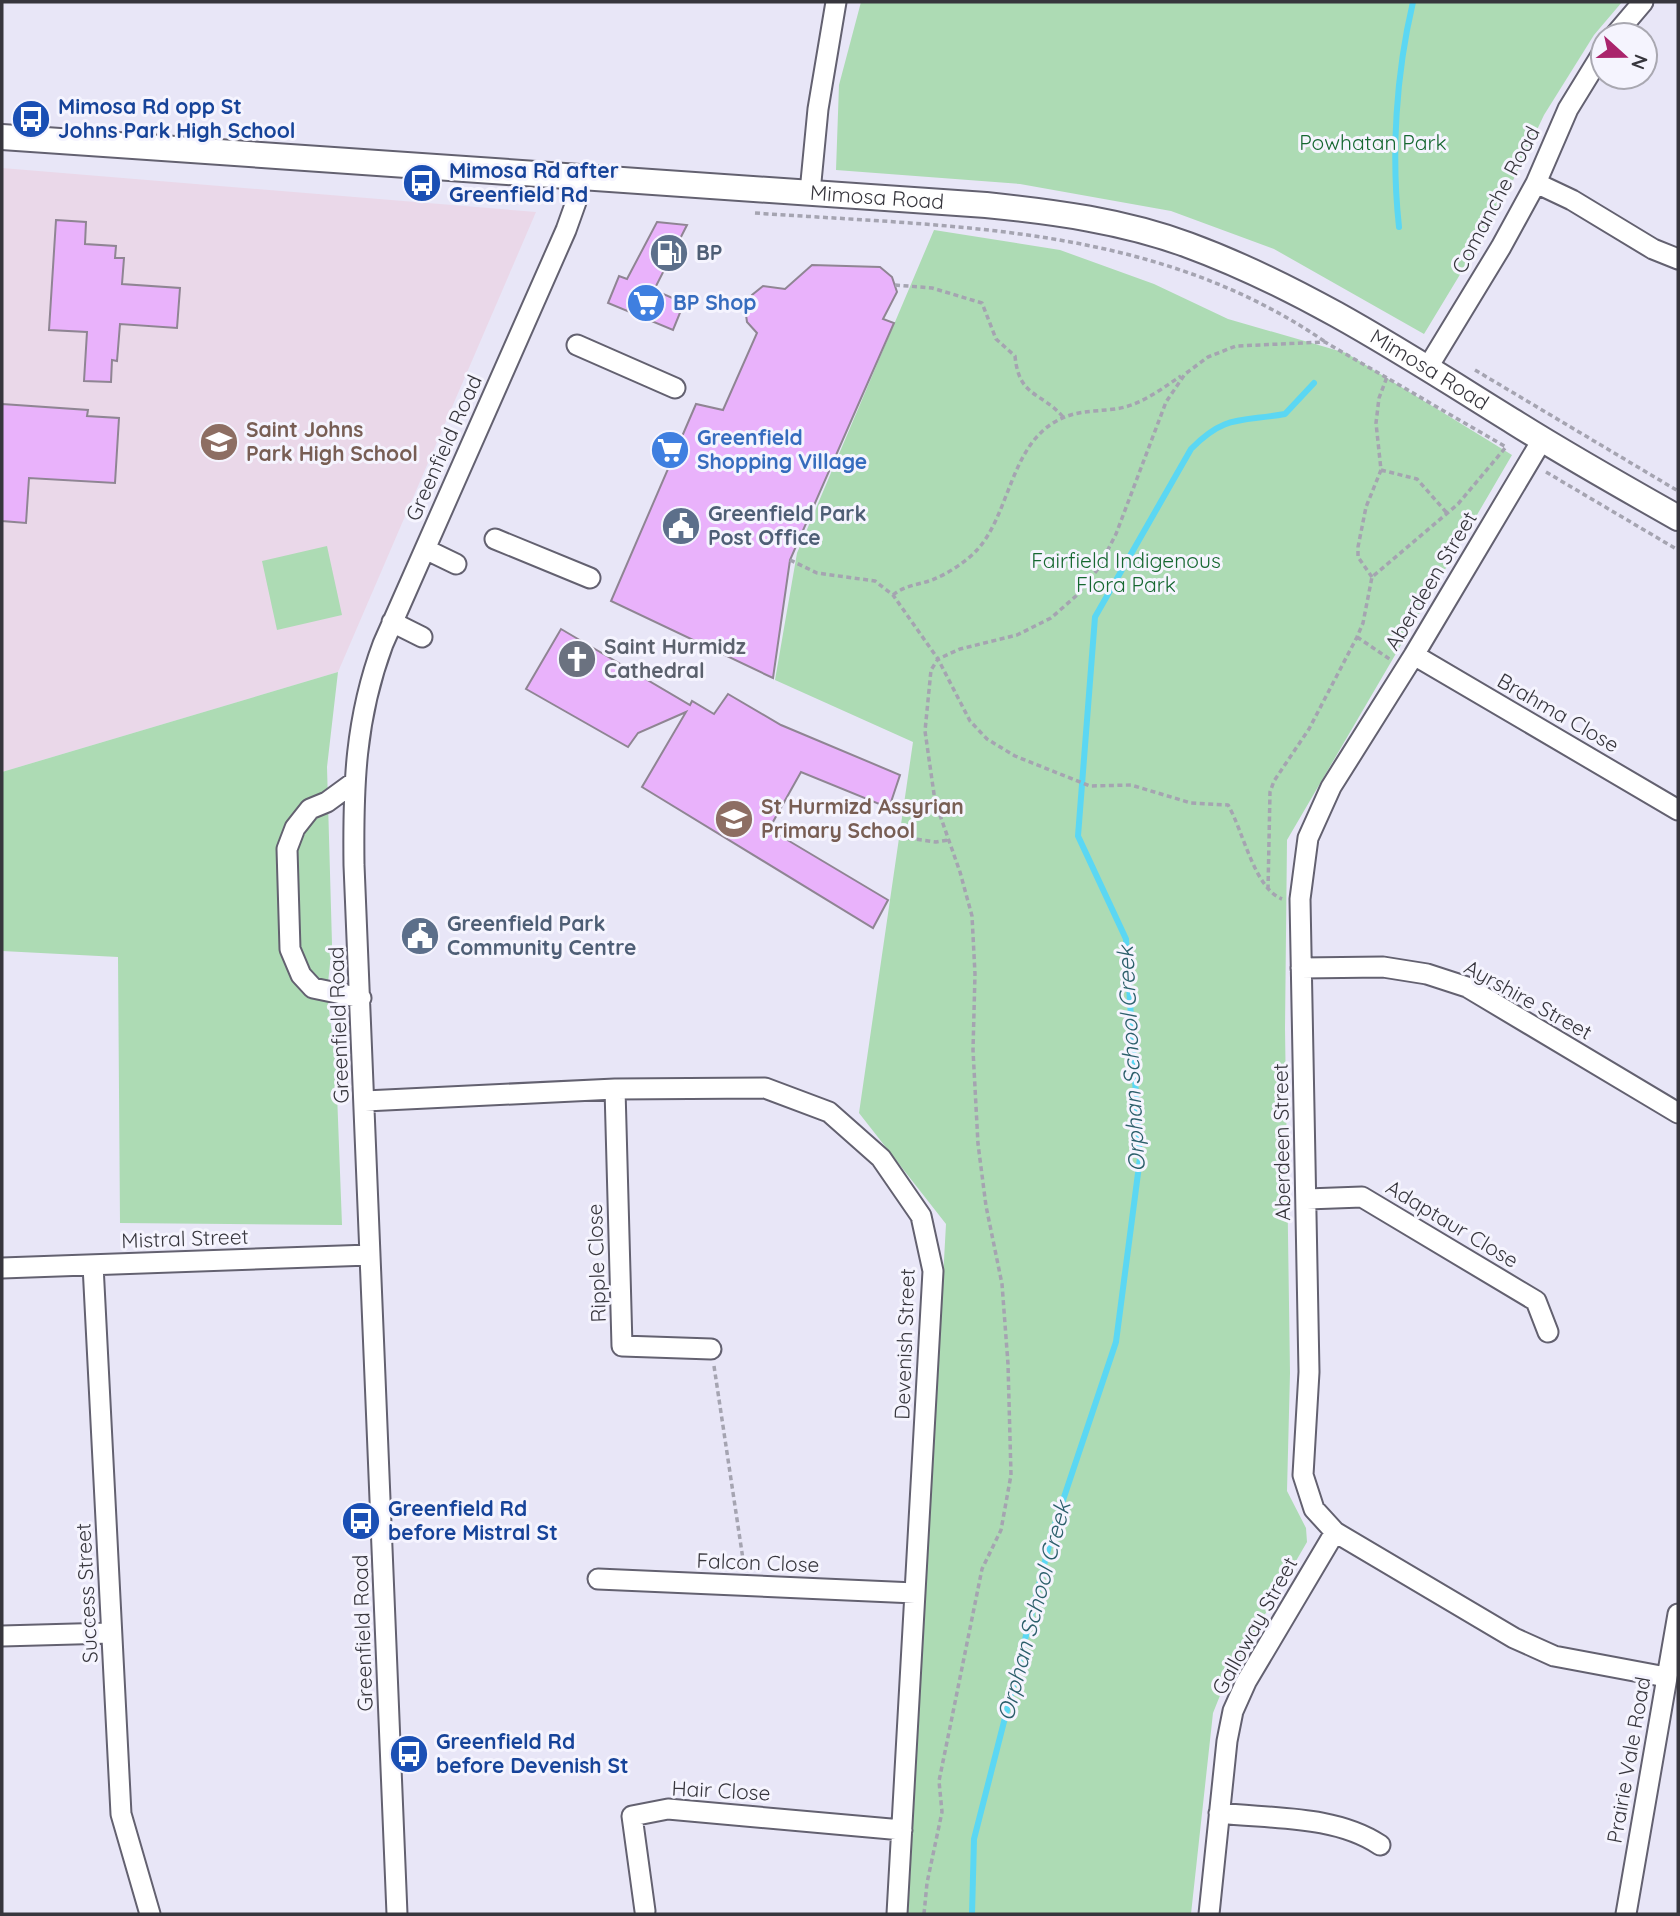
<svg xmlns="http://www.w3.org/2000/svg" width="1680" height="1916" viewBox="0 0 1680 1916" font-family="Quicksand,sans-serif">
	<rect width="100%" height="100%" fill="#e8e6f7"/>
	<!-- education -->
	<path fill="#ead8e9" d="M2 168 536 212 338 672 2 772Z"/>
	<!-- green -->
	<path fill="#addbb4" d="M861 2H1622L1594 35 1544 115 1499 210 1424 334 1274 249 1171 211 1020 184 836 170 839 85Z
		M934 230 1060 250 1154 284 1228 319 1346 353 1512 455 1287 840 1285 1029 1290 1373 1287 1491 1306 1528 1307 1542 1225 1683 1213 1713 1191 1914H908L946 1224 859 1113 913 742 775 680 797 553Z
		M327 546 342 615 277 630 262 561Z
		M338 672 327 767 332 944 327 993 336 1067 342 1225 120 1223 118 957 2 951V772Z"/>
	<g fill="none" stroke-linecap="round" stroke-linejoin="round">
		<!-- stream -->
		<path stroke="#5bd7f3" stroke-width="6" d="M1399 227C1391 153 1396 74 1413 2
			M972 1914 974 1839 1053 1530 1116 1342 1140 1158 1126 939 1078 836 1095 617 1191 449C1225 414 1241 422 1285 414L1314 383"/>
	</g>
	<!-- building -->
	<path fill="#e9b2fb" stroke="#8f8593" stroke-width="2" d="M56 220 86 222 85 244 116 246 115 258H124L122 284 180 288 177 328 120 324 117 361 112 360 111 382 84 381 87 332 49 330Z
		M657 222 687 225 654 290 684 303 673 330 608 303 619 276 627 279Z
		M812 265 880 267 892 277 897 292 883 319 894 323 790 560 773 678 611 601 696 404 723 410 757 333 747 322 745 308 752 295 763 286 785 289Z
		M2 404 88 410 87 416 119 418 115 483 29 478 26 523 2 521Z
		M561 629 690 705 692 701 714 714 728 694 781 725 900 775 889 808 801 772 769 829 888 900 873 928 642 787 686 712 638 733 628 747 526 689Z"/>
	<g fill="none" stroke-linecap="round" stroke-linejoin="round">
		<!-- minor casing -->
		<g stroke="#636170" stroke-width="23">
			<path id="minor" d="M1615 35 1643 2
				M1536 183 1572 200 1653 249 1678 259
				M810 192 818 109 836 2
				M577 345 675 388
				M1428 367 1501 247 1536 183 1568 109 1603 52
				M1542 440 1414 655 1331 787 1308 838 1300 899 1309 1372 1303 1475 1314 1509 1335 1532 1514 1638 1554 1656 1666 1677
				M495 539 590 578
				M425 549 456 564
				M392 622 422 637
				M1414 655 1678 810
				M353 783 327 802 310 809 295 828 287 849 290 949 301 975 313 988 361 998
				M1301 968 1383 967 1427 974 1467 987 1678 1113
				M615 1089 622 1346 711 1349
				M365 1101 615 1089 765 1088 829 1112 881 1158 921 1216 933 1271 897 1914
				M1307 1199 1362 1197 1536 1301 1548 1332
				M93 1265 121 1814 150 1914
				M2 1268 370 1255
				M598 1579 915 1593
				M2 1636 111 1633
				M1219 1813C1272 1819 1335 1815 1380 1845
				M645 1911 632 1816 668 1809 902 1830
				M397 1914 354 865C353 786 355 719 383 644L566 230 576 202 580 177
				M1209 1914 1227 1741 1233 1711 1246 1682 1335 1532
				M1626 1914 1678 1614"/>
		</g>
		<!-- major casing -->
		<g stroke="#636170" stroke-width="28">
			<g id="major">
				<path id="s1" d="M2 137 986 205C1055 212 1123 221 1188 245 1305 288 1409 357 1514 422 1568 456 1623 487 1678 518"/>
			</g>
		</g>
		<!-- path -->
		<path stroke="#a5a4b1" stroke-width="3.5" stroke-dasharray="5 3.5" stroke-linecap="butt" d="M755 213C953 227 1153 224 1324 341
			M895 285 932 288 982 303 996 339 1015 356C1019 398 1041 391 1064 418
			M1475 370 1678 491
			M1381 470 1417 479 1446 512
			M1546 472 1678 550
			M790 560 817 573 875 581 893 595 938 659 970 721 987 739 1015 756 1090 786 1131 785 1191 803 1228 805C1243 830 1254 888 1282 899
			M1372 577 1358 557V547L1366 507 1381 470 1376 423 1379 398 1387 377
			M893 595C905 585 918 585 932 580 947 574 966 562 977 550 1009 515 1010 450 1053 423 1074 410 1092 412 1115 409 1140 406 1161 389 1181 376
			M1357 637 1391 660
			M900 837 936 842 948 840
			M714 1366 744 1566
			M924 1914 927 1883 942 1812 939 1781 948 1737 982 1569 1001 1530 1011 1475 1008 1364 1002 1284 986 1206 978 1144 973 1050 975 974 972 916 960 872 935 801 925 731 931 670 938 659 960 649 1017 635 1051 618 1076 596 1098 569 1116 534 1166 402 1185 374 1208 357 1236 346 1325 342 1506 447 1458 504 1372 577 1363 623 1357 637 1309 729 1274 781 1270 792 1268 890"/>
		<!-- minor -->
		<use href="#minor" stroke="#fff" stroke-width="19"/>
		<!-- major -->
		<use href="#major" stroke="#fff" stroke-width="24"/>
	</g>
	<!-- icons -->
	<defs>
		<g id="bus-disc" transform="scale(2.0125)"><circle r="9.5" fill="#1a4fb4" stroke="#f5f4fe"/><path d="M-5-6H5V4H4V6H2V4H-2V6H-4V4H-5ZM-3.5-4V0h7V-4ZM-3.5 1.2v1.5H-2V1.2ZM2 1.2v1.5H3.5V1.2Z" fill="#fff"/></g>
		<g id="fuel-disc" transform="scale(2.0125)"><circle r="9.5" fill="#5c6f8a" stroke="#f5f4fe"/><path d="M-5.5-6h7V0h2V4h1.3V-2.5L3-4.5l.8-.8L6-3V5H2.5V1h-1V6h-7ZM-4.2-4.7v3.2H.2V-4.7Z" fill="#fff"/></g>
		<g id="supermarket-disc" transform="scale(2.0125)"><circle r="9.5" fill="#3f7fe0" stroke="#f5f4fe"/><path d="M-6-5.5h2.5l.6 2H6L4.5 2H-2.5L-4.4-4H-6ZM-1.5 3.2a1.3 1.3 0 1 0 .1 0ZM3 3.2a1.3 1.3 0 1 0 .1 0Z" fill="#fff"/></g>
		<g id="school-disc" transform="scale(2.0125)"><circle r="9.5" fill="#8d6e63" stroke="#f5f4fe"/><path d="M0-5L7-2L0 1L-7-2ZM-4 1L0 2.5L4 1V4Q0 6-4 4Z" fill="#fff"/></g>
		<g id="civic-disc" transform="scale(2.0125)"><circle r="9.5" fill="#5c6f8a" stroke="#f5f4fe"/><path d="M-.6-6.5H3V-4.5H.6V-3L4-1V1h2V6H-6V1h2V-1L-.6-3ZM-1.2 2.5V6h2.4V2.5Z" fill="#fff"/></g>
		<g id="church-disc" transform="scale(2.0125)"><circle r="9.5" fill="#6b7280" stroke="#f5f4fe"/><path d="M-1.2-6h2.4v3.5h3.3v2.4h-3.3V6h-2.4V-.1h-3.3v-2.4h3.3Z" fill="#fff"/></g>
	</defs>
	<g fill-rule="evenodd">
		<use href="#bus-disc" x="31" y="119"/>
		<use href="#bus-disc" x="422" y="183"/>
		<use href="#fuel-disc" x="669" y="253"/>
		<use href="#supermarket-disc" x="646" y="303"/>
		<use href="#school-disc" x="219" y="442"/>
		<use href="#supermarket-disc" x="670" y="450"/>
		<use href="#civic-disc" x="681" y="526"/>
		<use href="#church-disc" x="577" y="659"/>
		<use href="#school-disc" x="734" y="819"/>
		<use href="#civic-disc" x="420" y="936"/>
		<use href="#bus-disc" x="361" y="1521"/>
		<use href="#bus-disc" x="409" y="1754"/>
	</g>
	<g text-anchor="middle" stroke-width="6" stroke-linejoin="round" paint-order="stroke">
		<!-- transit labels -->
		<g font-size="21" font-weight="bold" fill="#164399" stroke="#f5f4fe" text-anchor="start">
			<text x="58" y="114">Mimosa Rd opp St<tspan x="58" dy="24">Johns Park High School</tspan></text>
			<text x="449" y="178">Mimosa Rd after<tspan x="449" dy="24">Greenfield Rd</tspan></text>
			<text x="388" y="1516">Greenfield Rd<tspan x="388" dy="24">before Mistral St</tspan></text>
			<text x="436" y="1749">Greenfield Rd<tspan x="436" dy="24">before Devenish St</tspan></text>
		</g>
		<!-- park labels -->
		<g font-size="21" fill="#166831" stroke="#f5f4fe">
			<text x="1373" y="150">Powhatan Park</text>
			<text x="1126" y="568">Fairfield Indigenous<tspan x="1126" dy="24">Flora Park</tspan></text>
		</g>
		<!-- street labels -->
		<g font-size="21" fill="#37363d" stroke="#f5f4fe">
			<text dy="7" stroke="none"><textPath href="#s1" startOffset="877">Mimosa Road</textPath></text>
			<text transform="translate(1496 200) rotate(-62)" y="7">Comanche Road</text>
			<text dy="7" stroke="none"><textPath href="#s1" startOffset="1465">Mimosa Road</textPath></text>
			<text transform="translate(444 448) rotate(-66)" y="7">Greenfield Road</text>
			<text transform="translate(1431 581) rotate(-59)" y="7">Aberdeen Street</text>
			<text transform="translate(1558 713) rotate(30)" y="7">Brahma Close</text>
			<text transform="translate(1528 1000) rotate(29)" y="7">Ayrshire Street</text>
			<text transform="translate(339 1025) rotate(-92)" y="7">Greenfield Road</text>
			<text transform="translate(1282 1142) rotate(-91)" y="7">Aberdeen Street</text>
			<text transform="translate(1452 1224) rotate(31)" y="7">Adaptaur Close</text>
			<text transform="translate(185 1239) rotate(-2)" y="7">Mistral Street</text>
			<text transform="translate(597 1263) rotate(-92)" y="7">Ripple Close</text>
			<text transform="translate(905 1344) rotate(-88)" y="7">Devenish Street</text>
			<text transform="translate(758 1563) rotate(2)" y="7">Falcon Close</text>
			<text transform="translate(87 1593) rotate(-93)" y="7">Success Street</text>
			<text transform="translate(1255 1626) rotate(-61)" y="7">Galloway Street</text>
			<text transform="translate(363 1633) rotate(-92)" y="7">Greenfield Road</text>
			<text transform="translate(1629 1760) rotate(-80)" y="7">Prairie Vale Road</text>
			<text transform="translate(721 1791) rotate(3)" y="7">Hair Close</text>
		</g>
		<!-- service labels -->
		<g font-size="21" font-weight="bold" fill="#4e5e75" stroke="#f5f4fe" text-anchor="start">
			<text x="696" y="260">BP</text>
			<text x="708" y="521">Greenfield Park<tspan x="708" dy="24">Post Office</tspan></text>
			<text x="447" y="931">Greenfield Park<tspan x="447" dy="24">Community Centre</tspan></text>
		</g>
		<!-- shop labels -->
		<g font-size="21" font-weight="bold" fill="#366cbe" stroke="#f5f4fe" text-anchor="start">
			<text x="673" y="310">BP Shop</text>
			<text x="697" y="445">Greenfield<tspan x="697" dy="24">Shopping Village</tspan></text>
		</g>
		<!-- education labels -->
		<g font-size="21" font-weight="bold" fill="#785e54" stroke="#f5f4fe" text-anchor="start">
			<text x="246" y="437">Saint Johns<tspan x="246" dy="24">Park High School</tspan></text>
			<text x="761" y="814">St Hurmizd Assyrian<tspan x="761" dy="24">Primary School</tspan></text>
		</g>
		<!-- worship labels -->
		<g font-size="21" font-weight="bold" fill="#5b616d" stroke="#f5f4fe" text-anchor="start">
			<text x="604" y="654">Saint Hurmidz<tspan x="604" dy="24">Cathedral</tspan></text>
		</g>
		<!-- water labels -->
		<g font-size="23" font-style="italic" fill="#2c5f6b" stroke="#f5f4fe">
			<text transform="translate(1131 1059) rotate(-93)" y="8">Orphan School Creek</text>
			<text transform="translate(1034 1611) rotate(-75)" y="8">Orphan School Creek</text>
		</g>
	</g>
	<!-- border -->
	<rect width="1680" height="1916" fill="none" stroke="#37363d" stroke-width="7"/>
	<!-- north arrow -->
	<g transform="translate(1624 56) rotate(111)"><circle r="33" fill="#f5f4fe" stroke="#a9a8b1" stroke-width="2"/>
	<path d="M0-5L12 26L0 18L-12 26Z" fill="#aa246c"/>
	<text y="-10" font-size="19" font-weight="bold" text-anchor="middle" fill="#37363d">N</text>
	</g>
</svg>
